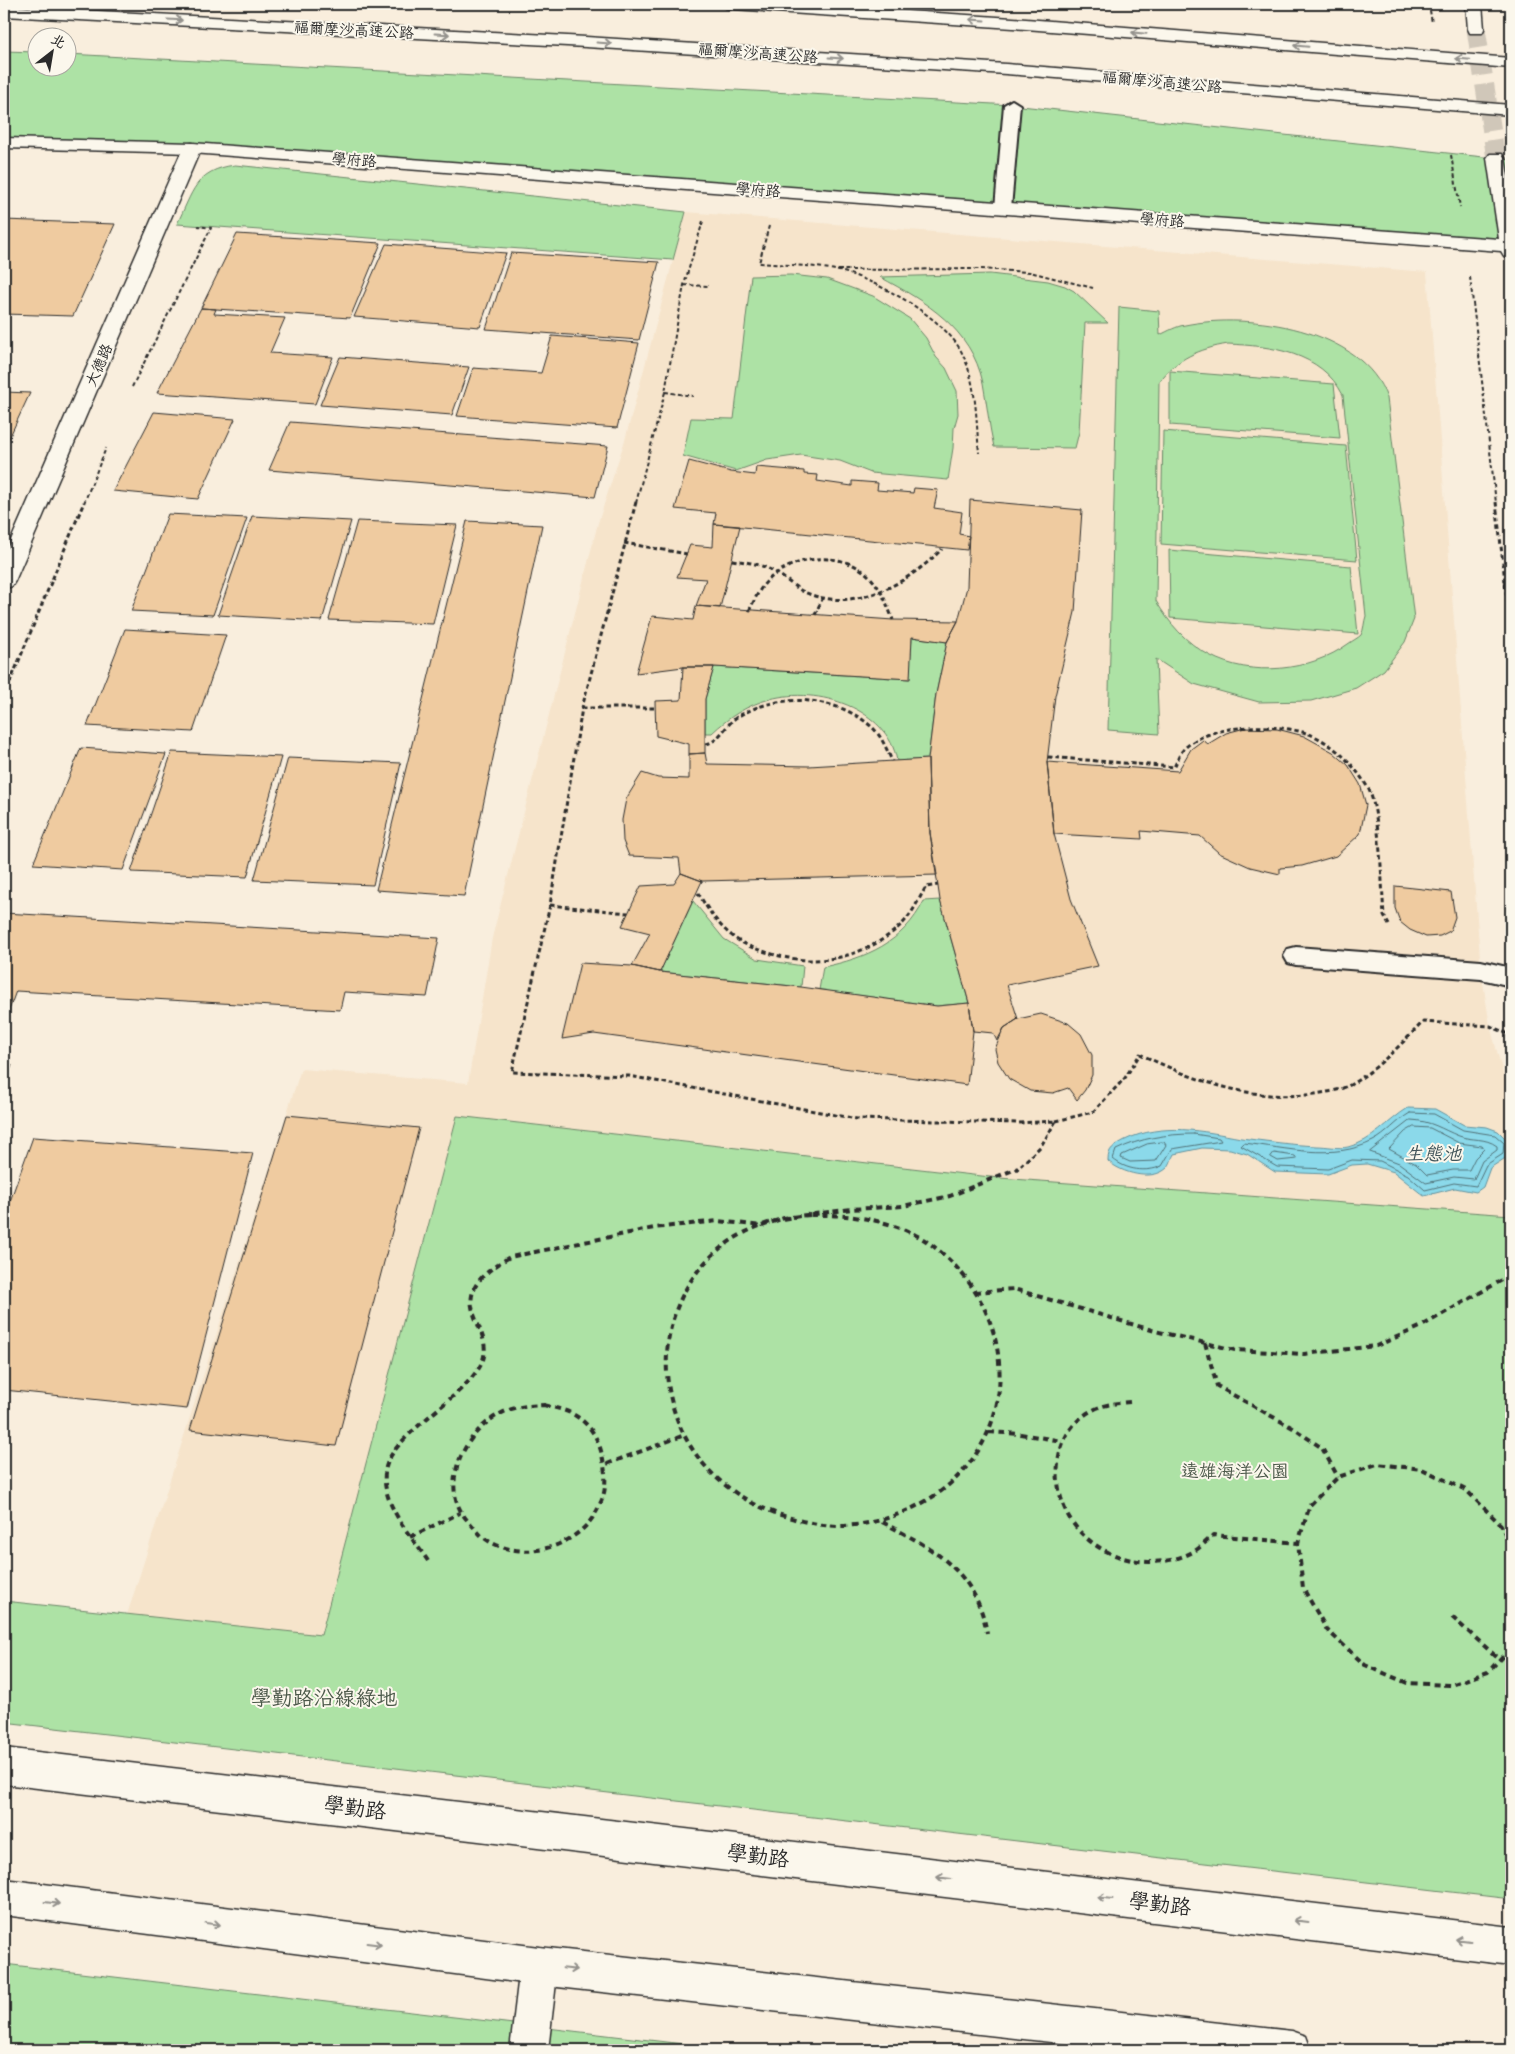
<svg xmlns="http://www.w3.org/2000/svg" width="1515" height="2054" viewBox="0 0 1515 2054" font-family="'Indie Flower','LXGW WenKai TC',sans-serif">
	<rect width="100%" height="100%" fill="#f9eedd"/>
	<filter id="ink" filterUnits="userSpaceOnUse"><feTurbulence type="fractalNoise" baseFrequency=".02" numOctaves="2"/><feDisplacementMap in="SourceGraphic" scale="10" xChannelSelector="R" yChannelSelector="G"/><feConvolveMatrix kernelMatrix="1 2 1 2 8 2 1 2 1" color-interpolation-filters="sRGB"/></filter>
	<g filter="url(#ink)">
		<!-- built -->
		<path fill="#f6e4cb" d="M686 212 1427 272 1481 970 1490 1026 1511 1102V1215L999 1178 457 1116 321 1636 127 1615 301 1069 468 1083 492 938 598 523 625 440Z"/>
		<!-- green -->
		<path fill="#ade2a5" stroke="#6c8668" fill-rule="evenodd" d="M4 51 37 52 38 68H68V54L1012 105 1511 160V246L192 148 4 143Z
			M235 165 686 212 673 260 177 224C193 192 195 170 235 165Z
			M990 274 1048 281 1065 286 1074 291 1108 323H1085L1079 432 1075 448 994 447C989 426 987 404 983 383 971 328 926 302 880 277Z
			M791 275 827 279 873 296 910 319 926 338 936 357 946 368 957 391 958 414 954 428 953 448 948 480 871 473 840 461 801 455 767 460 736 471 683 456 691 418 734 419 751 276Z
			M1119 307 1159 311 1160 335C1168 331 1177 326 1185 325 1249 312 1362 328 1387 398L1414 619 1405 642 1384 670 1356 688 1311 701 1259 702 1194 684 1156 659 1159 734 1108 730ZM1228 344C1271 346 1321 352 1343 395L1366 616C1364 621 1364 630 1361 635 1358 638 1352 641 1348 644 1311 671 1251 678 1209 655 1186 643 1169 623 1156 601L1159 382C1177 358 1199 349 1228 344Z
			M1170 371 1334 384 1340 438 1170 425Z
			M1163 431 1346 446 1357 560 1161 544Z
			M1169 550 1351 566 1358 634 1170 618Z
			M912 637 947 642 936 694 928 759 897 761C888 708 817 686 770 699 747 705 729 717 712 733H705V699L714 667 909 679Z
			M940 900 969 1003 937 1006 819 990 823 967C866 958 903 943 924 901Z
			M693 901 724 939 757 959 803 966 801 987 660 972Z
			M457 1116 999 1178 1511 1215V1899L4 1722V1601L321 1635Z
			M4 1964 734 2050H4Z"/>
		<!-- water -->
		<path fill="#8bd9ea" stroke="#65939e" d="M1408 1108 1435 1109 1464 1125 1487 1127 1498 1131 1508 1141 1507 1157 1490 1168 1483 1187 1476 1192 1455 1188 1424 1196 1394 1172 1367 1164 1352 1165 1328 1174 1275 1172 1247 1154 1230 1149 1202 1148 1174 1154C1171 1159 1171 1164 1167 1168 1152 1182 1121 1173 1108 1161 1108 1148 1114 1146 1125 1140 1162 1122 1203 1131 1241 1138 1266 1141 1292 1145 1317 1146 1327 1146 1339 1149 1348 1147 1373 1141 1387 1121 1408 1108Z"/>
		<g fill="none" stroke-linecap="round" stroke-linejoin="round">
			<!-- shore -->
			<path stroke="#517177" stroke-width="1" d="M1410 1113 1434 1114 1463 1130 1495 1135 1504 1143 1503 1154 1486 1165 1476 1186 1454 1183 1425 1190 1408 1175 1380 1161 1352 1160 1328 1169 1277 1167 1241 1146 1244 1143C1287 1148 1333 1161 1373 1141 1387 1134 1396 1121 1410 1113Z
				M1411 1120C1432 1121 1441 1129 1459 1136 1472 1141 1485 1137 1497 1146V1150L1482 1161 1474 1179 1454 1177 1426 1183 1399 1163 1370 1152Z
				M1414 1127 1430 1128 1459 1143 1482 1146 1484 1149 1475 1158 1469 1170H1453L1427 1175 1416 1164 1389 1149 1405 1132Z
				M1194 1134 1219 1138 1221 1141 1172 1149 1162 1166C1146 1173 1126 1170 1113 1159L1116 1150C1141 1138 1166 1134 1194 1134Z
				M1164 1142 1166 1145 1156 1161 1130 1162 1121 1158 1122 1155 1147 1144Z
				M1274 1153 1295 1156 1297 1159 1278 1161 1271 1157Z"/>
		</g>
		<!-- building -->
		<path fill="#efcba0" stroke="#2b2b2b" d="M4 220 115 224 73 316 4 314Z
			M237 234 381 243 350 318 201 308Z
			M386 244 506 253 480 327 354 317Z
			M511 253 659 262 639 340 486 329Z
			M201 308 216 309 214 314 285 318 270 353 333 357 315 404 157 393Z
			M552 336 639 343 617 428 457 416 473 368 541 373Z
			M340 357 469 367 452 415 320 405Z
			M4 392 30 393 4 449Z
			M154 412 235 419 198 499 113 491Z
			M290 422 608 446 595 497 269 470Z
			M689 461 731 472 755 475 756 467 804 471V474L818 475 817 481 852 486V481L878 483 877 490 913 493 914 488 938 490 934 508 962 512 959 534 969 536 967 550 714 524 716 513 675 509Z
			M970 500 1082 510 1075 612 1055 696 1047 762 1054 834 1071 899 1098 966 1007 985 1018 1019 1004 1028 997 1041 993 1033 973 1031 969 1003 940 900 930 833 928 759 936 694 947 642 958 621 967 587Z
			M168 514 247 518 213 615 131 611Z
			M252 516 351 521 322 621 218 615Z
			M357 521 457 525 433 624 329 620Z
			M467 521 542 525 464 896 376 890Z
			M714 524 740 526 720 608 696 606 706 579 677 577 690 545 713 547Z
			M696 606 893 620 958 621 947 642 912 637 910 679 714 667H683L636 673 652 616 693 620Z
			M125 629 226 635 193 732 87 726Z
			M683 667H714L705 699V753L689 754V744L656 736 655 701 681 700Z
			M1245 728 1277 729 1304 736 1333 752 1348 765 1360 784 1366 805 1360 834 1336 856 1302 866 1280 868V874L1250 867 1219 853 1200 836 1141 831 1142 839 1054 834 1047 762 1178 771 1191 749 1203 740 1208 744 1226 733Z
			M81 748 166 754 123 870 33 864Z
			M172 752 281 757 247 877 131 872Z
			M705 753 707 764 809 766 928 759 930 833 937 875 702 881 681 873 679 858 629 856 623 841 622 820 626 799 642 773 658 778 689 779V754Z
			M288 758 401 763 373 885 254 880Z
			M681 873 702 881 660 972 632 966 650 933 622 926 641 886 674 884Z
			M1395 886 1451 892 1455 917 1450 931 1440 936 1426 937 1410 930 1400 922 1395 908Z
			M4 913 439 938 427 997 344 992 340 1010 16 991 4 1024Z
			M580 963 632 966 660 972 801 987 937 1006 969 1003 973 1031 967 1085 594 1034 562 1039Z
			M1041 1014 1068 1023 1081 1034 1092 1055V1075L1085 1090 1077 1100 1068 1088 1053 1093 1030 1091 1009 1079 998 1062 995 1049 1004 1028 1018 1019Z
			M4 1065H12L4 1088Z
			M287 1115 419 1128 336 1446 190 1430Z
			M33 1137 253 1153 187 1409 4 1390V1218Z"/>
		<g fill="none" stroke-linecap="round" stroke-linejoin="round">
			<!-- tertiary-tunnel -->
			<path stroke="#d0c7b9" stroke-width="19" stroke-dasharray="19 9" stroke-linecap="butt" d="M1476 29 1496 158"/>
			<!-- service casing -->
			<g stroke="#2b2b2b" stroke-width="4">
				<path id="service" d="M1012 100 1020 105 1011 208 1003 213 995 208 1004 105Z
					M1296 947 1481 961 1511 968V986L1481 979 1296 965 1288 963 1284 956 1288 949Z"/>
			</g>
			<!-- pedestrian casing -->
			<g stroke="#2b2b2b" stroke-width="3">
				<path id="pedestrian" d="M539 1947 552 1953 558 1966 548 2050H510L520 1966 526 1953Z"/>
			</g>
			<!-- minor casing -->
			<g stroke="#2b2b2b" stroke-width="3">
				<path id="minor" d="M192 143 198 144 201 148 15 581 12 586 4 589V556L183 148 186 144Z"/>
			</g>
			<!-- tertiary casing -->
			<g stroke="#2b2b2b" stroke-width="3">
				<path id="tertiary" d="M1466 4H1482L1484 29 1482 33H1470L1468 29Z
					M4 138 192 143 1499 239 1487 158 1490 154H1502L1505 158 1511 195V258L1504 256 1501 251 192 153 4 148Z
					M4 1748 1511 1927V1965L4 1784Z
					M4 1879 539 1947 1292 2031 1306 2036 1311 2050H1123L539 1985 4 1915Z"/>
			</g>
			<!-- motorway casing -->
			<g stroke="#2b2b2b" stroke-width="3">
				<path id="motorway" d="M724 4H801L1026 19 1511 58V68L1026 29 732 9 726 8Z
					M4 6 586 37 1006 64 1511 105V115L1006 74 586 47 4 16Z"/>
			</g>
			<!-- path-far2 -->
			<path stroke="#2b2b2b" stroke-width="2" stroke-dasharray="4 2.5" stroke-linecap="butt" d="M1429 4 1432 23
				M1451 155 1460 207
				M769 226 759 263C784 265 811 265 835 270 874 278 947 318 963 355 977 385 976 421 979 453
				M838 270 979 269 1030 272 1093 288
				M1470 277 1496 503
				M684 285 708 286
				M132 387 211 228 198 226
				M665 392 693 396
				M84 503 106 448
				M636 503 665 392 684 285 703 221"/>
			<!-- path-far1 -->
			<path stroke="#2b2b2b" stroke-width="3" stroke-dasharray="4.5 3" stroke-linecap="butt" d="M636 502 582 708 550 905 512 1072 629 1076 857 1119 1017 1123 1056 1121 1041 1146 1016 1170
				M1496 502 1511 634
				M624 543 687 554
				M732 560C745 562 757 563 769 569 782 575 792 586 804 592 854 614 907 584 942 549
				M749 611C754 601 759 589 767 581 793 556 841 549 869 576 881 588 887 604 893 620
				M815 615 823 597
				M4 697 84 502
				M582 708H655
				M706 744C719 742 726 724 737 717 778 692 837 695 873 728 882 737 887 750 892 761
				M1048 757 1174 767C1177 762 1179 754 1183 750 1208 722 1282 722 1314 736 1337 747 1355 766 1368 788 1380 809 1382 888 1384 916L1389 925
				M698 893C707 908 717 924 731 935 741 944 756 949 769 953 815 968 864 959 901 925 912 915 918 900 926 887L938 885
				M550 905 628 913
				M1056 1121 1093 1112 1125 1078 1140 1054C1195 1081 1252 1102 1315 1094 1326 1092 1338 1091 1348 1086 1377 1070 1400 1045 1423 1022L1490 1026 1511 1035"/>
			<!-- path -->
			<path stroke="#2b2b2b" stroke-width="4" stroke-dasharray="6 4.5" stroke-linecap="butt" d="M811 1215C850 1214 896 1220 929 1243 1016 1305 1027 1430 937 1494 909 1513 875 1525 841 1526 821 1526 800 1521 781 1515 615 1460 634 1227 811 1215Z
				M975 1292 1014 1289 1155 1331 1235 1350 1304 1354 1376 1346 1420 1327 1511 1275
				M1205 1343 1217 1386 1293 1428 1322 1448 1338 1477
				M1130 1402C1117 1403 1104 1404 1093 1410 1054 1429 1049 1482 1069 1517 1093 1558 1150 1574 1193 1552 1200 1548 1207 1541 1213 1535L1298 1543
				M544 1405C555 1408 567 1410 576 1416 592 1426 600 1442 603 1460 606 1475 607 1490 600 1504 583 1547 522 1565 484 1538 479 1534 474 1527 469 1522 436 1488 464 1432 500 1414 514 1406 528 1406 544 1405Z
				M989 1432 1020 1434 1062 1441
				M607 1464 682 1436
				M882 1522C934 1549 976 1571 987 1633
				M410 1537 460 1513
				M1511 1546 1501 1525 1466 1490 1422 1469 1377 1464 1338 1477 1310 1505 1298 1543 1303 1588 1327 1630 1365 1665 1407 1683 1451 1685 1488 1672 1511 1647
				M428 1561C410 1534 378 1501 386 1467 394 1435 459 1400 479 1368 505 1327 429 1302 510 1257L654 1228 718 1221 762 1226 784 1218 852 1209 903 1206 950 1196 1018 1168
				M1452 1617 1499 1659"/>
			<!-- service -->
			<use href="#service" fill="#fbf7ec" fill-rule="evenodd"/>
			<!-- pedestrian -->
			<use href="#pedestrian" fill="#fbf7ec" fill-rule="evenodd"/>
			<!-- minor -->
			<use href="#minor" fill="#fbf7ec" fill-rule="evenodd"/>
			<!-- tertiary -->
			<use href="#tertiary" fill="#fbf7ec" fill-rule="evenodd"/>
			<!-- motorway -->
			<use href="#motorway" fill="#fbf7ec" fill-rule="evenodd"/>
		</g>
		<!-- one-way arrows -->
		<defs><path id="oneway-shaft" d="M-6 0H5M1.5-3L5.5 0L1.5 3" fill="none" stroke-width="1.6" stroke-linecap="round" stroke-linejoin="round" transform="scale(1.25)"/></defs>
		<g stroke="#93918c">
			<use href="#oneway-shaft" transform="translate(175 20) rotate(3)"/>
			<use href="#oneway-shaft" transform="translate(977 20) rotate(-176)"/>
			<use href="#oneway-shaft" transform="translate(1139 33) rotate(-175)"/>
			<use href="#oneway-shaft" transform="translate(442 34) rotate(3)"/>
			<use href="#oneway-shaft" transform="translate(604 43) rotate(4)"/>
			<use href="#oneway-shaft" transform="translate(1301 46) rotate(-175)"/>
			<use href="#oneway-shaft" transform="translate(836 58) rotate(4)"/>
			<use href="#oneway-shaft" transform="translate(1463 59) rotate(-175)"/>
			<use href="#oneway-shaft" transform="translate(944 1878) rotate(-173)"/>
			<use href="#oneway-shaft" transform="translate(1105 1898) rotate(-173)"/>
			<use href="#oneway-shaft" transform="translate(52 1903) rotate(7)"/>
			<use href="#oneway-shaft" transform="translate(1301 1921) rotate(-173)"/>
			<use href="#oneway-shaft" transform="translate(213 1924) rotate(7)"/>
			<use href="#oneway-shaft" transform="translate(1463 1940) rotate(-173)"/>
			<use href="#oneway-shaft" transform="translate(374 1944) rotate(7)"/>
			<use href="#oneway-shaft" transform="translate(570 1969) rotate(6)"/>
		</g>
	</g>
	<g text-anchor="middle" stroke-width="4" stroke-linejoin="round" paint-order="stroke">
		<!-- far-street labels -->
		<g font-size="15" fill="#2b2b2b" stroke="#fbf7ec">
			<text transform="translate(354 30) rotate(3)" y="5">福爾摩沙高速公路</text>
			<text transform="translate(758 53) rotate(4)" y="5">福爾摩沙高速公路</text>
			<text transform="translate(1162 82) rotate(5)" y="5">福爾摩沙高速公路</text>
			<text transform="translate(354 160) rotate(4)" y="5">學府路</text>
			<text transform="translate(758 190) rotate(4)" y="5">學府路</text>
			<text transform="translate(1162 220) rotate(4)" y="5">學府路</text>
			<text transform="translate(99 365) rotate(-66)" y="5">大德路</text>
		</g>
		<!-- park labels -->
		<g font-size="18" fill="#4c594a" stroke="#fbf7ec">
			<text x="1235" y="1477">遠雄海洋公園</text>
		</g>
		<!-- water labels -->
		<g font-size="19" font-style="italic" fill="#43565b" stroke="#fbf7ec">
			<text x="1433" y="1160">生態池</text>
		</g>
		<!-- near-park labels -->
		<g font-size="21" fill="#4c594a" stroke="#fbf7ec">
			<text x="324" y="1705">學勤路沿線綠地</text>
		</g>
		<!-- near-street labels -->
		<g font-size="21" fill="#2b2b2b" stroke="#fbf7ec">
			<text transform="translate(355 1808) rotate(7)" y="7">學勤路</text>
			<text transform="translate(758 1856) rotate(7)" y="7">學勤路</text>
			<text transform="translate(1160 1904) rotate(7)" y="7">學勤路</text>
		</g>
	</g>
	<!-- margin -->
	<rect width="1515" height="2054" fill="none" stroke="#fbf7ec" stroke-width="20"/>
	<rect x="10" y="10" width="1495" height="2034" fill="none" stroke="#2b2b2b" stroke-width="2" filter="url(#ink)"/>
	<!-- north arrow -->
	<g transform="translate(52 52) rotate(31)"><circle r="24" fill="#fbf7ec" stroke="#a8a59f"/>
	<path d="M0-4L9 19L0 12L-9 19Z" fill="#2b2b2b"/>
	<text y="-8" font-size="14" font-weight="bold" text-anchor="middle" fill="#2b2b2b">北</text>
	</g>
</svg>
